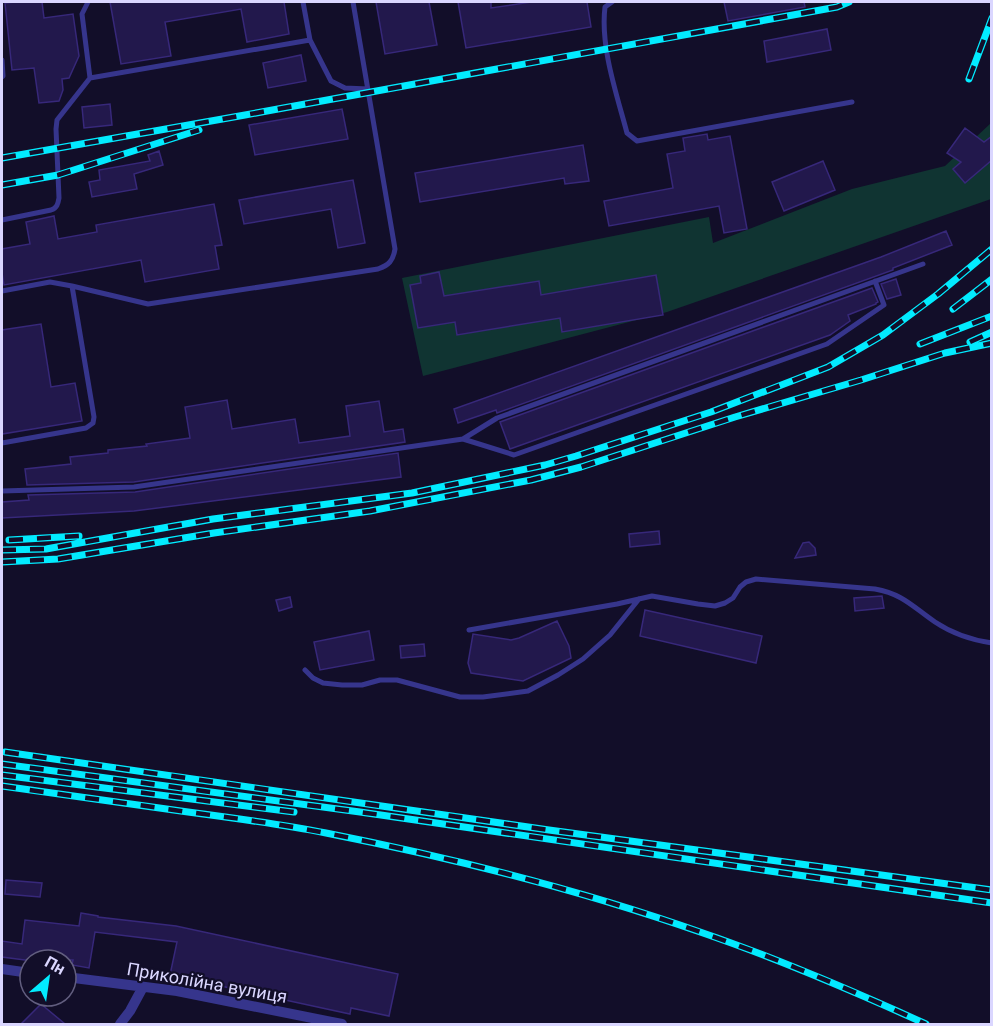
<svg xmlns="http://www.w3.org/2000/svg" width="993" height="1026" viewBox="0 0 993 1026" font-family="Roboto,sans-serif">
	<rect width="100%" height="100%" fill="#120e29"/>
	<!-- green -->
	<path fill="#103432" d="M991 123V199L667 312 423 376 402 278 709 217 713 243 852 189 945 166Z"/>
	<!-- building -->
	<path fill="#22184c" stroke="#37287a" stroke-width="1.5" d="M15 2H42L44 18 73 14 79 56 69 78 62 79 63 90 59 101 39 103 34 68 12 70 5 3Z
		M110 2H284L289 34 247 42 241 9 165 22 171 56 121 64Z
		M376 2H429L437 45 385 54Z
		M458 2H491V8L531 2H587L591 27 466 48Z
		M724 2H804L805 7 728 21Z
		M827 29 831 50 767 62 764 41Z
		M301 55 306 81 268 88 263 63Z
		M110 104 112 125 84 128 82 107Z
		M342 109 348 139 255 155 249 125Z
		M965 128 984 142 992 136V160L965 183 953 169 961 162 947 153Z
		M707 134 708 140 730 136 747 229 724 233 719 206 609 226 604 201 673 188 667 154 685 151 683 138Z
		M583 145 589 181 565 184 564 178 420 202 415 173Z
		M159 151 163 165 134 174 137 189 92 197 89 182 100 180 99 170 150 161 148 155Z
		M823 161 835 190 784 211 772 182Z
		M353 180 365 243 338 248 331 209 244 224 239 200Z
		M214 204 222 245 215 246 219 269 145 282 141 260 4 285 2 273V249L30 244 26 222 54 216 58 239 97 232 96 225Z
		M946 231 952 245 893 268V270L497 413 496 410 458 423 454 409 881 257Z
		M439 272 444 296 539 281 541 295 656 275 663 315 562 332 560 318 457 335 455 322 418 328 410 285 421 283 420 276Z
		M896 279 901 295 887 299 881 284Z
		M872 288 878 302 876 303V304L848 315 850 321 830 335 510 449 500 422Z
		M41 324 51 387 75 383 82 421 2 434V330Z
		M227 400 232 429 295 419 299 443 350 436 346 406 379 401 384 432 403 429 405 442 134 482 27 485 25 469 71 464 70 457 108 453V450L147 446 146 444 190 438 185 407Z
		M398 453 401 477 134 511 2 518V502L29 500 28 495 135 492Z
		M659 531 660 544 630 547 629 534Z
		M809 542 815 548 816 555 795 558 803 543Z
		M882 596 884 608 855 611 854 598Z
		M290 597 292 607 279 611 276 600Z
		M645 610 762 636 756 663 640 636Z
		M557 621 569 646 571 658 523 681 471 673 468 663 473 634 511 640 519 638Z
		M369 631 374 660 320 670 314 642Z
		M424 644 425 656 401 658 400 646Z
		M6 880 42 883 40 897 5 894Z
		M81 913 98 916V917L176 926 398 974 389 1016 351 1008 350 1014 170 975 177 942 95 932 89 968 72 965 73 960H25L2 957V941L22 944 25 920 79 926Z
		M41 1004 65 1024H21Z"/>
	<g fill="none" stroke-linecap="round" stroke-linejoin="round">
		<!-- lane -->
		<path stroke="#36358c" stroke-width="5" d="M303 2 310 40 331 81 345 88 368 89
			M612 2 605 7C600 47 617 95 627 133L637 141 852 102
			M2 60 3 76 2 77
			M90 78 310 40
			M2 220 51 210C57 208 58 204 59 198L56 129 57 120 90 78 82 14 88 2
			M2 291 50 282 72 286 148 304 378 269C389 265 393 261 395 249L353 2
			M463 439 514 455 827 344 884 305 875 281
			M2 443 86 428 93 423 94 417 72 286
			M2 491 134 487 463 439 497 418 923 264
			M469 630 617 604 652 596 698 604 715 606 725 603 733 598 740 587 746 582 756 579 875 589C903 594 913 607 935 622 953 634 971 640 992 643
			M305 670 313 678 323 683 342 685H362L380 680H397L460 697H483L528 691 558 675 583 659 610 635 639 599"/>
		<!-- street -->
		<path stroke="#36358c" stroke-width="10" d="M2 969 30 973
			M66 977 177 991 342 1024
			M120 1024 130 1011 143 987"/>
		<!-- rail casing -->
		<g stroke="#02ebff" stroke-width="7">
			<path id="rail" d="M969 79 992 18
				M2 158 245 115 837 7 849 2
				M2 185 58 175 199 130
				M953 309 992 279
				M970 342 992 332
				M920 344 992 316
				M9 540 79 536
				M2 550 46 549 213 519 412 493 545 465 576 456 711 412 828 367 883 335 938 294 992 249
				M2 562 58 559 214 533 370 511 531 480 581 467 735 417 861 380 945 353 992 343
				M5 752 549 830 992 890
				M2 764 360 812 992 903
				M2 775 294 812
				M2 786C64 795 126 803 188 812 234 818 280 824 326 833 453 858 581 890 703 933 779 959 853 991 926 1024"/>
		</g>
		<!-- rail -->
		<use href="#rail" stroke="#120e29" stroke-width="4.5" stroke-dasharray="14" stroke-linecap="butt"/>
	</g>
	<g text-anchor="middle" stroke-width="4.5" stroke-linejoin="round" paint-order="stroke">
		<!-- street labels -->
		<g font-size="18" fill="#dad6ff" stroke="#120e29">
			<text transform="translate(207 983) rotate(10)" y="6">Приколійна вулиця</text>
		</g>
	</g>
	<!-- border -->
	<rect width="993" height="1026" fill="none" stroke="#dad6ff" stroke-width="6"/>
	<!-- north arrow -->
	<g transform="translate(48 978) rotate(29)"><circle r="28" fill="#120e29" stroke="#625e7f" stroke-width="1.5"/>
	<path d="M0-4.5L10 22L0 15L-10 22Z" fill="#02ebff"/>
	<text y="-9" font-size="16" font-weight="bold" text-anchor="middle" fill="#dad6ff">Пн</text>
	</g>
</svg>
